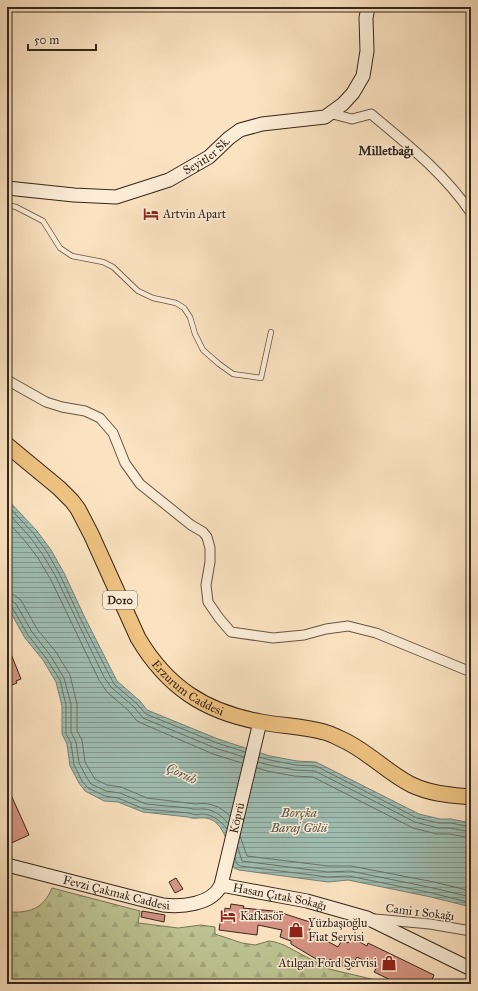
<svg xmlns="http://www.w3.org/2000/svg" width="478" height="991" viewBox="0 0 478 991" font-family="'IM FELL Great Primer',serif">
	<defs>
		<pattern id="forest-firs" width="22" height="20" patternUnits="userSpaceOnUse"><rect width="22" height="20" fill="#bdc493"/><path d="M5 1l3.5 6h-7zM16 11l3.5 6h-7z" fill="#a3a87e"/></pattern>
		<pattern id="water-rules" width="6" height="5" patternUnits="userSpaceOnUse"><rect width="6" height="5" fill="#9fbeb3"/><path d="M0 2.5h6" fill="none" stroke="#829a91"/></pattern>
	</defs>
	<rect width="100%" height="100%" fill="#fbe3c1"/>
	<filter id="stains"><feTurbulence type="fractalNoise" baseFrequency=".005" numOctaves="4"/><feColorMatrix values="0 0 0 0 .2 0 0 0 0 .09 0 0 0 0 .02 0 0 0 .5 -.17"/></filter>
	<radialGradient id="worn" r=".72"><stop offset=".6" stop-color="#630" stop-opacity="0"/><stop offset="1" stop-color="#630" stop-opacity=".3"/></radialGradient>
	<!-- forest -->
	<path fill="url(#forest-firs)" stroke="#797557" d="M52 888 140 911 138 923 178 928 201 925 215 927V934L242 943 255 945 269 941 275 942 284 945 329 969 384 982 387 984H7V912C29 913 43 910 52 888Z"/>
	<!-- water -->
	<path fill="url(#water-rules)" stroke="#758176" d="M7 499 37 531 51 550 64 573 85 618 117 681 140 701 147 710 218 739 270 756 297 761 316 762 419 814 440 819H451L471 823V907L431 897 348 880 328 882 239 870 234 868C229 852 227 826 210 819 202 816 195 820 188 817L143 812 118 802 104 801 85 791 79 783 70 766 67 744 62 734V706L56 682 43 660 25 638 7 606Z"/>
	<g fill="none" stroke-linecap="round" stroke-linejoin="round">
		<!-- shore -->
		<path stroke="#6a7267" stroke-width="1" d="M7 505 34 534 47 552 60 575 81 620 114 684 137 704 146 714 217 743 245 752
			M7 512 30 537 43 555 56 577 104 677 111 687 134 707 143 718 215 748 244 757
			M7 521 25 541 38 558 51 580 99 680 107 692 129 711 136 720 141 723 213 754 242 763
			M7 594 14 595 21 600 37 629 56 652 70 675 77 704V731L82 740 85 762 95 779 107 785 121 787 147 798 196 804C209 802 220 806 230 816
			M7 600 12 601 16 604 32 632 50 655 64 678 71 704V732L76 742 79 763 87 778 91 784 106 791 120 793 146 804 189 808C194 810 197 809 202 809 213 809 221 815 228 823
			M7 605 12 607 28 635 46 658 60 680 66 705V734L71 743 74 765 82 781 88 788 105 796 118 798 144 809 189 813C194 815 196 815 202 814 212 814 221 821 227 829
			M259 757 270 760 296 765 316 766 417 818 439 823H451L471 827
			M258 762 269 765 295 770 315 771 415 822 438 828H450L471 832
			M257 768 267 771 294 776 313 777 413 828 437 834H450L471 838
			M240 836 247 856 328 866H351L434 882 471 891
			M238 848 242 861 328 872 350 871 433 888 471 897
			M235 858 237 864 240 866 328 877 349 876 432 893 471 903"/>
	</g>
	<!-- building -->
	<path fill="#d69484" stroke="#35261b" d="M7 644 21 679 16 681 17 683 7 687Z
		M7 786 29 835 7 845Z
		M176 878 183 889 175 893 169 882Z
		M231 904 244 906 243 908 283 912 282 913 313 923 309 931 338 947 342 940 348 943 352 938 367 946 368 943 434 975 430 984H399L374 972 377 967 357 957 349 970 330 959 326 965 291 944V941L280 937 282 930 258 925 257 935 219 930 221 916H224L225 908 230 909Z
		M142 911 165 915 164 922 141 917Z"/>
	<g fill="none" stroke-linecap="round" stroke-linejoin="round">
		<!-- lane casing -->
		<g stroke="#654" stroke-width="6">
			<path id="lane" d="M7 205 16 207 43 221 60 248 72 256 103 262 113 267 138 291 153 298 176 303 184 308 190 317 195 334 203 350 219 364 233 374 261 378 271 332"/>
		</g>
		<!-- street casing -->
		<g stroke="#654" stroke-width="11">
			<path id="street" d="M329 113 352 119 371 114C407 144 445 174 471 213
				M7 380 46 402 62 407 85 411 100 418 113 433 125 463 140 484 191 525 203 532 207 537 210 548V562L206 585 208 602 219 618 231 632 273 638 304 635 326 629 348 626 376 633 471 672
				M375 919 430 924 471 931"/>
		</g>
		<!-- secondary casing -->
		<g stroke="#35261b" stroke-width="15">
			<g id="secondary">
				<path id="s1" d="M7 188 74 195 116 197 169 180 209 157 229 138 240 130 262 124 325 117 343 104 353 93 363 76 367 51 366 18 368 7"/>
				<path id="s2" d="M7 865 163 905C181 907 212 905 221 885L260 722"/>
				<path id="s3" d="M221 885 307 901 367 918 469 968"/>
			</g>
		</g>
		<!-- primary casing -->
		<g stroke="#35261b" stroke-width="17">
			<g id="primary">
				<path id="s4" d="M7 445 59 488 72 501 78 509 91 534 138 638C167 687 205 712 261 722 282 726 303 726 324 732 329 733 335 736 341 739 367 750 387 773 412 785 431 794 451 795 471 797"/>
			</g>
		</g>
		<!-- lane -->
		<use href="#lane" stroke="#fcedd7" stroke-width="4.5"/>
		<!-- street -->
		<use href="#street" stroke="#fcedd7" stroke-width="9"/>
		<!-- secondary -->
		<use href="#secondary" stroke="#fcedd7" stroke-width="13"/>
		<!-- primary -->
		<use href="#primary" stroke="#eec280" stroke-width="15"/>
	</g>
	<!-- icons -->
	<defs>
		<g id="hotel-bare" transform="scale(1.2)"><path d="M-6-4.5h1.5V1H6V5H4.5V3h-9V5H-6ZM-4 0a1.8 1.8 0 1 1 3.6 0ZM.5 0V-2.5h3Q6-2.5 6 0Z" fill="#8f2418" stroke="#fcedd7" stroke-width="2.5" paint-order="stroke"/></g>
		<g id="shop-bare" transform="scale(1.2)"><path d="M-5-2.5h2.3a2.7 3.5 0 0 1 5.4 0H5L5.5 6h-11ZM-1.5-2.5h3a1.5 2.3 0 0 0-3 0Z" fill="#8f2418" stroke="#fcedd7" stroke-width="2.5" paint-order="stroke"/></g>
	</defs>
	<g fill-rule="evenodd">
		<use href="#hotel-bare" x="151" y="214"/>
		<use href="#hotel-bare" x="228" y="916"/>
		<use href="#shop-bare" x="296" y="930"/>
		<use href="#shop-bare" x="389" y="963"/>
	</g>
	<g text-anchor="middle" stroke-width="3" stroke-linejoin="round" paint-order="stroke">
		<!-- shield labels -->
		<rect fill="#fcedd7" stroke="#716253" stroke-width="1" x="103" y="591" width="34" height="18" rx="3"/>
		<g font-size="11" font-weight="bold" fill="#35261b">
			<text x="120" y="604">D010</text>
		</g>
		<!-- street labels -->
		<g font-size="12" fill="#35261b" stroke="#fcedd7">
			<text dy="4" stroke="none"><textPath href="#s1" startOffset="210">Seyitler Sk.</textPath></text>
			<text dy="4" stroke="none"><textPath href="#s4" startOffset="310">Erzurum Caddesi</textPath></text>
			<text dy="4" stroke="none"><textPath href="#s2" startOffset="295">Köprü</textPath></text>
			<text dy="4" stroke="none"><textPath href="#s2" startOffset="113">Fevzi Çakmak Caddesi</textPath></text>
			<text dy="4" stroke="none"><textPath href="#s3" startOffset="60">Hasan Çıtak Sokağı</textPath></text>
			<text transform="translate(420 912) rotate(7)" y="4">Cami 1 Sokağı</text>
		</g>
		<!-- poi labels -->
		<g font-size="12" fill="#35261b" stroke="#fcedd7" text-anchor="start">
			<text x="163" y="218">Artvin Apart</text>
			<text x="240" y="920">Kafkasör</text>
			<text x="308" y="927">Yüzbaşıoğlu<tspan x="308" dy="14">Fiat Servisi</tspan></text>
			<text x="377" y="967" text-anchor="end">Atılgan Ford Servisi</text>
		</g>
		<!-- neighbourhood labels -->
		<g font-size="13" font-weight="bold" fill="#35261b" stroke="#fcedd7">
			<text x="386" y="155">Milletbağı</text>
		</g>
		<!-- water labels -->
		<g font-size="13" font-style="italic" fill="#555449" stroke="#fcedd7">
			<text transform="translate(182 773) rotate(26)" y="5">Çoruh</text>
			<text x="299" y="817">Borçka<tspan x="299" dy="15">Baraj Gölü</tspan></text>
		</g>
	</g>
	<!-- margin -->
	<rect width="478" height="991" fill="none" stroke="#fbe3c1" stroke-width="24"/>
	<rect x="8" y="8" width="462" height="975" fill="none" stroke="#35261b" stroke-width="2"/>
	<rect x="12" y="12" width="454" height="967" fill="none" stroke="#35261b"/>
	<!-- scale -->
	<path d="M28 44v6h68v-6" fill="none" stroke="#35261b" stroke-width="2"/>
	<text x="34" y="44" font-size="12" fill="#35261b" stroke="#fcedd7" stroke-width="3" paint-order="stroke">50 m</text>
	<rect width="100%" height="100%" filter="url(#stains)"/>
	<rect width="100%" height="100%" fill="url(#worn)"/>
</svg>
